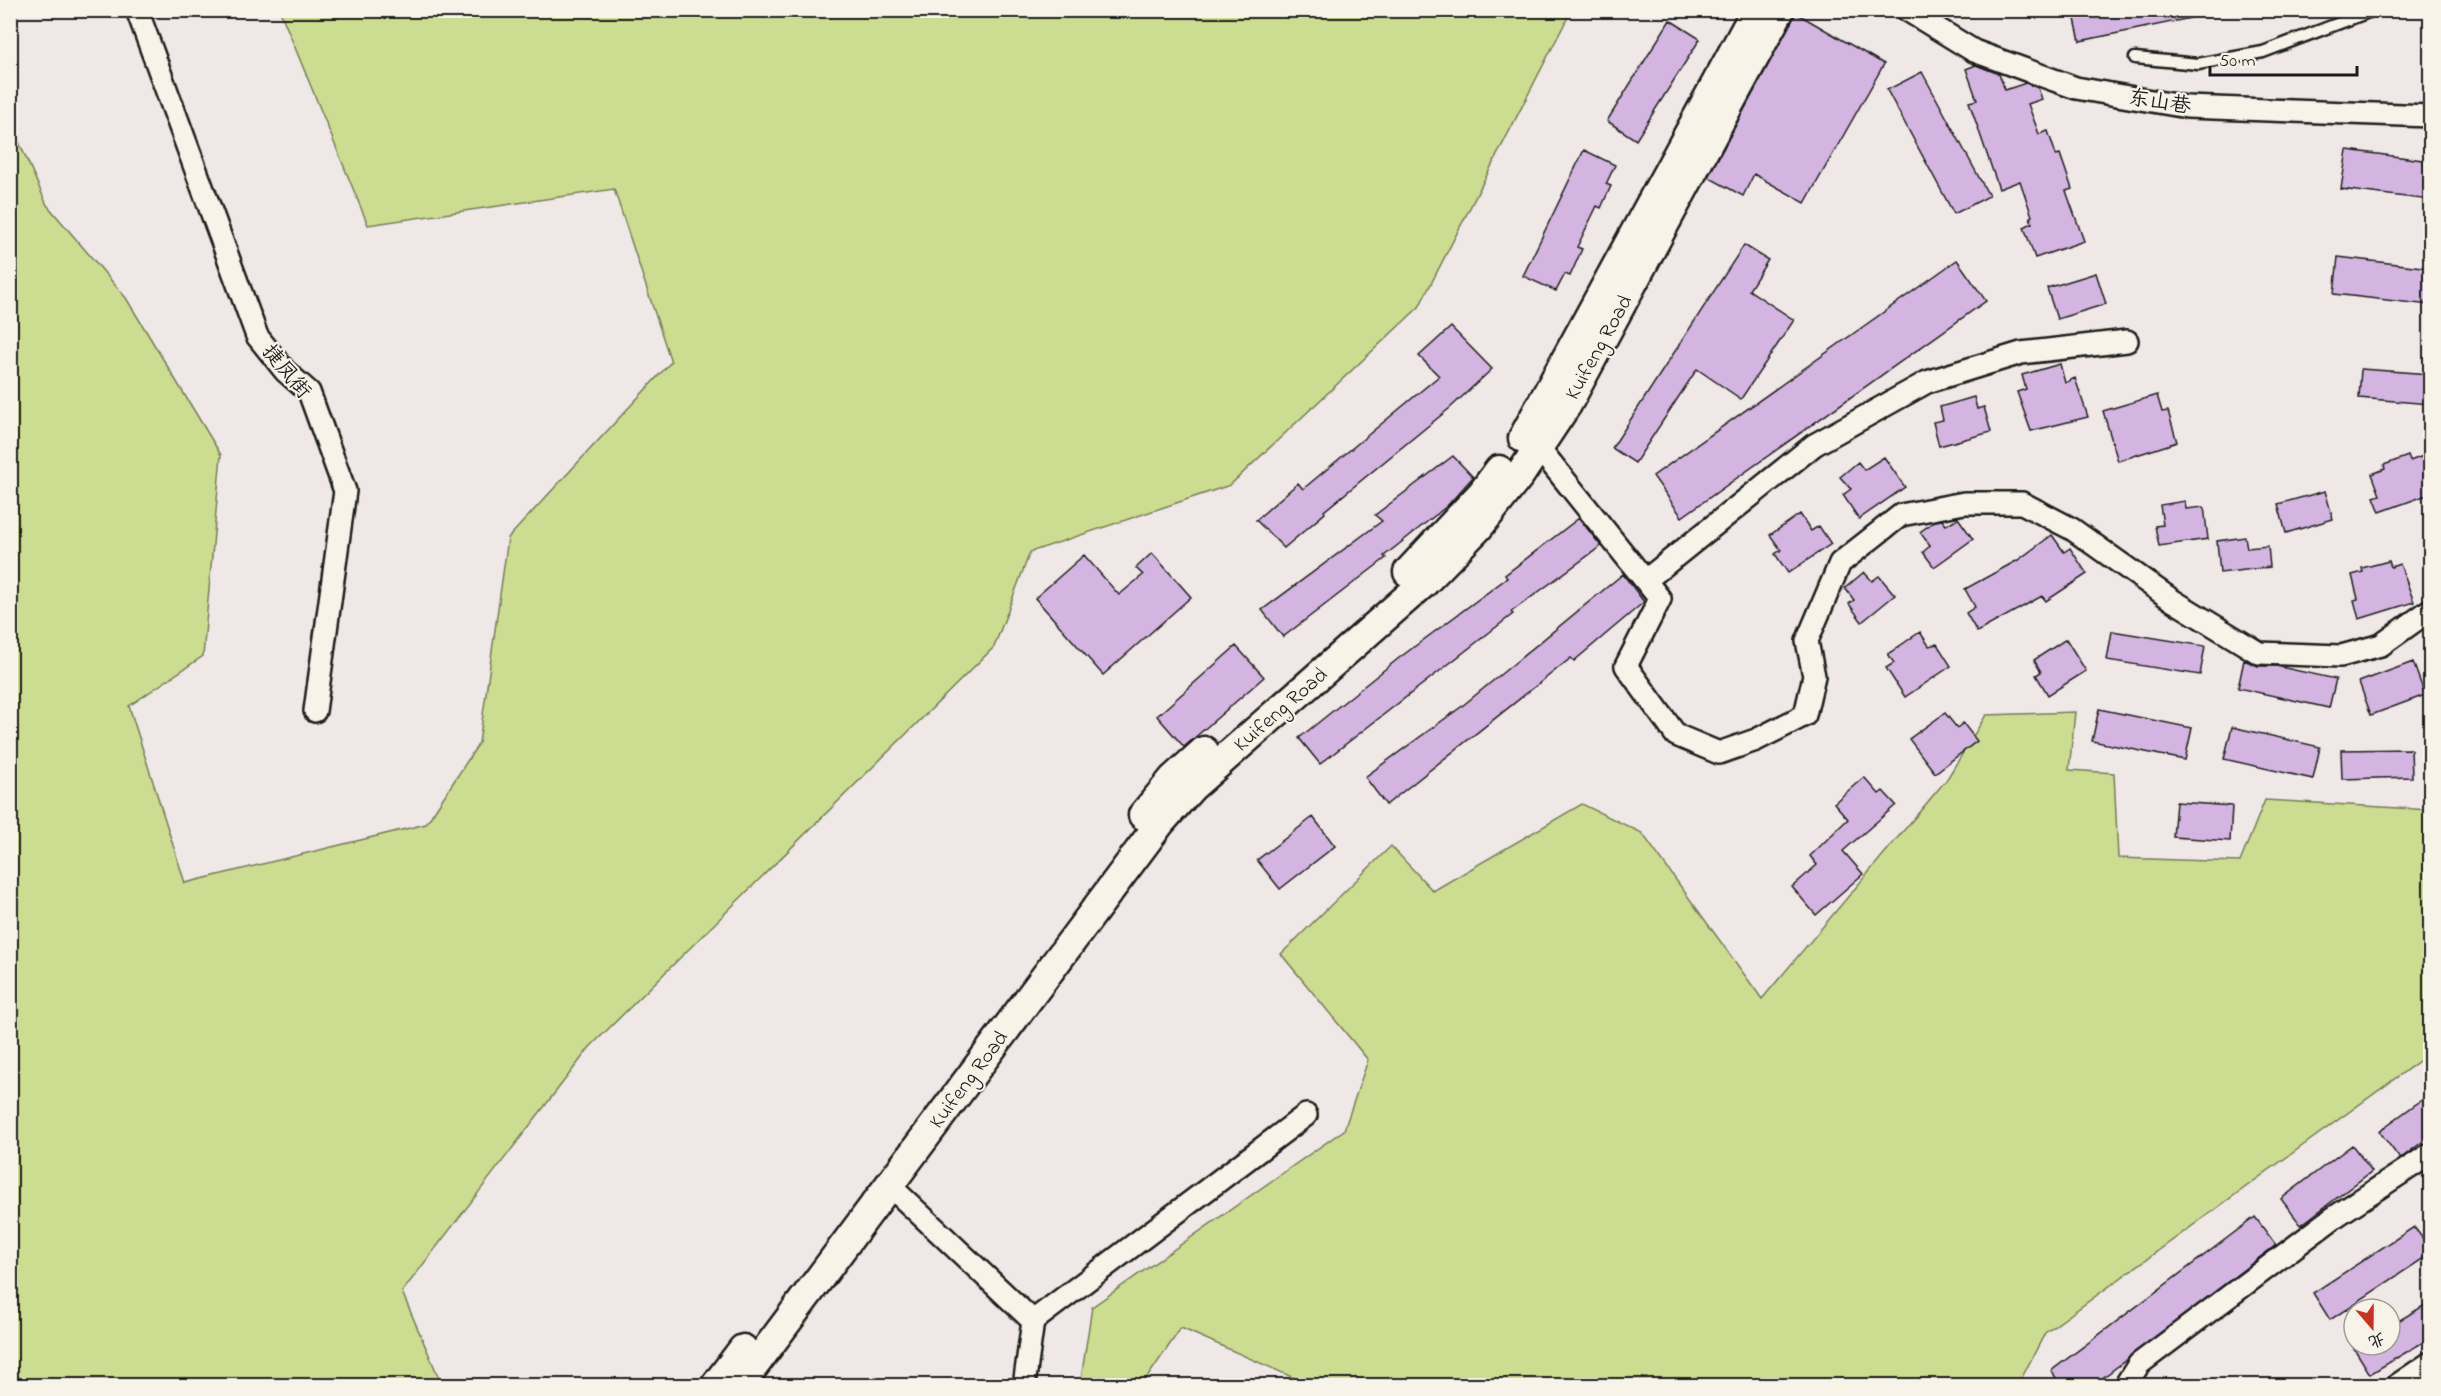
<svg xmlns="http://www.w3.org/2000/svg" width="2441" height="1396" viewBox="0 0 2441 1396" font-family="'Indie Flower','LXGW WenKai TC',sans-serif">
	<rect width="100%" height="100%" fill="#f0e7e7"/>
	<filter id="ink" filterUnits="userSpaceOnUse"><feTurbulence type="fractalNoise" baseFrequency=".0167" numOctaves="2"/><feDisplacementMap in="SourceGraphic" scale="12" xChannelSelector="R" yChannelSelector="G"/><feConvolveMatrix kernelMatrix="1 2 1 2 8 2 1 2 1" color-interpolation-filters="sRGB"/></filter>
	<g filter="url(#ink)">
		<!-- green -->
		<path fill="#ccdd92" stroke="#747c57" stroke-width="1.5" d="M280 11H1571L1419 307 1230 485 1030 552 994 647 590 1047 402 1292 442 1385H11V124L47 205 126 298 221 455 203 656 129 706 185 883 426 824 479 743 508 538 671 362 614 189 368 225Z
			M2075 712 2069 770 2114 773 2118 858 2240 862 2265 800 2430 810V1053L2045 1333 2018 1385H1310L1181 1328 1142 1385 1080 1386 1092 1307 1344 1130 1368 1060 1281 954 1391 846 1433 891 1582 804 1642 833 1762 999 1947 779 1986 715Z"/>
		<!-- building -->
		<path fill="#d4b5e2" stroke="#1c1c1c" stroke-width="1.5" d="M2073 10H2190L2191 18 2080 41Z
			M1796 13 1884 64 1805 203 1754 174 1743 196 1708 177Z
			M1670 20 1700 39 1636 140 1607 121Z
			M1976 65 1999 74 2005 90 2026 83 2038 88 2042 99 2028 104 2039 134 2048 131 2056 155 2060 154 2072 189 2066 191 2084 241 2035 258 2024 227 2032 223 2030 217 2032 216 2020 181 1999 189 1969 102 1977 100 1966 69Z
			M1922 72 1989 196 1954 214 1887 90Z
			M1584 150 1615 165 1606 184 1611 186 1601 208 1597 206 1577 247 1582 249 1570 276 1565 274 1556 291 1523 276Z
			M2347 150 2430 161V200L2341 189Z
			M1744 245 1768 260 1749 290 1794 320 1741 399 1697 369 1635 463 1612 448Z
			M2338 257 2430 268V305L2334 294Z
			M1957 260 1986 301 1682 517 1653 476Z
			M2096 273 2106 304 2057 319 2047 288Z
			M1451 327 1492 369 1450 408 1324 511 1325 513 1284 548 1256 520 1298 483 1303 489 1439 376 1419 356Z
			M2060 364 2065 383 2075 378 2088 417 2031 431 2017 392 2026 389 2022 375Z
			M2361 369 2430 374V404L2359 398Z
			M2157 395 2162 412 2168 411 2177 442 2118 461 2103 411Z
			M1974 397 1977 409 1984 407 1991 432 1939 446 1933 422 1943 420 1940 407Z
			M1453 456 1473 477 1447 506 1384 556 1386 558 1283 637 1262 610 1382 521 1375 515Z
			M2408 456 2410 461 2423 456 2430 475V494L2380 512 2374 497 2380 495 2372 474 2385 469 2384 465Z
			M1884 457 1905 487 1859 519 1843 495 1851 489 1840 477 1858 462 1864 470Z
			M2325 491 2333 519 2286 533 2278 504Z
			M2185 501 2186 509 2204 507 2208 539 2159 546 2155 526 2163 525 2160 505Z
			M1800 514 1811 531 1819 526 1831 544 1788 573 1775 554 1781 550 1770 535Z
			M1579 518 1601 546 1511 612 1513 614 1320 764 1299 738 1399 658 1507 578 1505 575Z
			M1958 518 1973 539 1934 567 1923 552 1930 546 1920 532 1935 521 1942 520 1946 525Z
			M2052 535 2064 552 2070 548 2087 574 2046 601 2042 596 1977 632 1966 613 1975 607 1965 589 2018 560Z
			M2245 537 2247 548 2268 546 2270 567 2220 573 2217 541Z
			M1152 553 1191 597 1103 675 1035 598 1084 555 1119 595 1143 575 1136 568Z
			M2389 561 2391 567 2400 564 2414 602 2359 619 2354 600 2358 599 2352 575 2363 572 2362 568Z
			M1864 572 1872 581 1879 576 1895 595 1862 622 1849 604 1854 600 1845 588Z
			M1623 574 1644 602 1574 661 1571 658 1386 805 1365 777 1461 707Z
			M2112 631 2205 646 2200 675 2107 660Z
			M1920 632 1929 646 1937 644 1951 666 1905 697 1886 668 1894 663 1888 654Z
			M2066 639 2086 671 2048 695 2036 675 2041 672 2034 660Z
			M1236 646 1264 677 1184 747 1157 716Z
			M2244 660 2258 666H2276L2336 679 2329 708 2238 688Z
			M2413 662 2425 695 2371 715 2359 682Z
			M2099 709 2192 728 2185 760 2092 741Z
			M1945 713 1957 728 1963 723 1977 741 1935 773 1909 739Z
			M2232 727 2320 747 2313 779 2224 759Z
			M2411 749 2412 777 2342 779 2341 750Z
			M1864 777 1879 794 1883 791 1896 805 1843 851 1863 874 1816 915 1792 887 1817 865 1810 856 1848 819 1834 803Z
			M2176 802 2232 806 2230 841 2173 837Z
			M1313 817 1335 846 1280 889 1257 860Z
			M2430 1094V1136L2400 1159 2379 1131Z
			M2352 1145 2372 1171 2301 1225 2281 1199Z
			M2255 1217 2276 1245 2092 1386H2062L2051 1371Z
			M2414 1227 2430 1248V1254L2330 1320 2313 1293Z
			M2430 1302V1338L2370 1374 2352 1345H2390V1326Z"/>
		<g fill="none" stroke-linecap="round" stroke-linejoin="round">
			<!-- service casing -->
			<g stroke="#1c1c1c" stroke-width="15">
				<path id="service" d="M2135 58 2198 64 2263 52 2374 10"/>
			</g>
			<!-- minor casing -->
			<g stroke="#1c1c1c" stroke-width="26">
				<path id="minor" d="M137 10 257 336 285 371 309 392 345 491 315 711
					M1907 10 1974 51 2076 88 2187 107 2430 116
					M1531 438 1660 599 1626 666 1676 735 1719 753 1756 740 1805 715 1814 676 1807 641 1840 563 1901 515 1964 503H2022L2072 529 2172 600 2259 653 2341 656 2381 645 2430 610
					M1646 580 1814 445 1927 382 2021 353 2127 341
					M889 1185 1033 1321 1024 1386
					M1033 1321 1306 1115
					M2125 1386 2139 1364 2333 1218 2430 1154
					M2396 1386 2430 1363"/>
			</g>
			<!-- secondary casing -->
			<g stroke="#1c1c1c" stroke-width="33">
				<path id="secondary" d="M1523 438 1756 10
					M1408 572 1482 493 1499 470
					M1143 815 1173 779 1204 751
					M715 1386 743 1349
					M739 1386 1160 823 1192 787 1425 582 1478 528 1520 475 1568 403 1780 10"/>
			</g>
			<!-- service -->
			<use href="#service" stroke="#f7f3e8" stroke-width="10"/>
			<!-- minor -->
			<use href="#minor" stroke="#f7f3e8" stroke-width="21"/>
			<!-- secondary -->
			<use href="#secondary" stroke="#f7f3e8" stroke-width="28"/>
		</g>
	</g>
	<g text-anchor="middle" stroke-width="4.5" stroke-linejoin="round" paint-order="stroke">
		<!-- street labels -->
		<g font-size="21" fill="#1c1c1c" stroke="#f7f3e8">
			<text transform="translate(2160 101) rotate(9)" y="7">东山巷</text>
			<text transform="translate(1598 347) rotate(-61)" y="7">Kuifeng Road</text>
			<text transform="translate(287 371) rotate(50)" y="7">捷凤街</text>
			<text transform="translate(1280 709) rotate(-41)" y="7">Kuifeng Road</text>
			<text transform="translate(968 1079) rotate(-53)" y="7">Kuifeng Road</text>
		</g>
	</g>
	<!-- margin -->
	<rect width="2441" height="1396" fill="none" stroke="#f7f3e8" stroke-width="36"/>
	<rect x="18" y="18" width="2405" height="1360" fill="none" stroke="#1c1c1c" stroke-width="2" filter="url(#ink)"/>
	<!-- north arrow -->
	<g transform="translate(2372 1327) rotate(160)"><circle r="28" fill="#f7f3e8" stroke="#9f9d96" stroke-width="1.5"/>
	<path d="M0-4.5L10 22L0 15L-10 22Z" fill="#c8321e"/>
	<text y="-9" font-size="16" font-weight="bold" text-anchor="middle" fill="#1c1c1c">北</text>
	</g>
	<!-- scale -->
	<path d="M2210 66v9h147v-9" fill="none" stroke="#1c1c1c" stroke-width="3"/>
	<text x="2219" y="66" font-size="18" fill="#1c1c1c" stroke="#f7f3e8" stroke-width="4.5" paint-order="stroke">50 m</text>
</svg>
